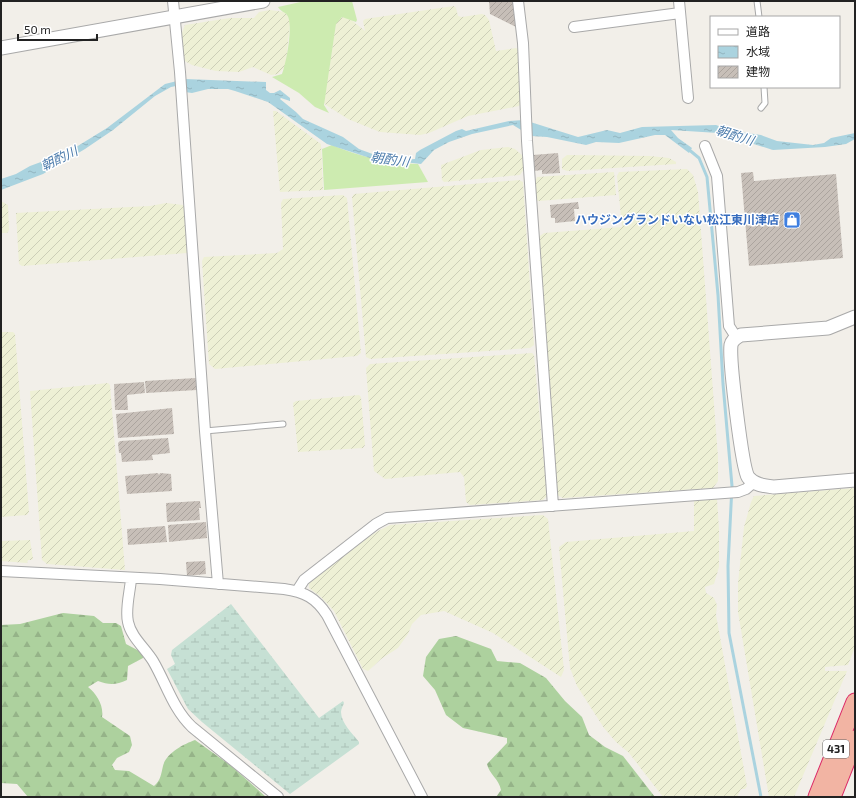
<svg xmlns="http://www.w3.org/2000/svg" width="856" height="798" viewBox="0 0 856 798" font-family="'Exo 2','Noto Sans JP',sans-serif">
	<defs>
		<pattern id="farmland-furrows" width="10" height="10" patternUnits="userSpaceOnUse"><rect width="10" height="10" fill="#eef0d5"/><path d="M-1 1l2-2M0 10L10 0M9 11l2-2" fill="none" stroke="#ccceb7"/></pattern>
		<pattern id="forest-firs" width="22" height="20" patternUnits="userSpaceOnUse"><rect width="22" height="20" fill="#add19e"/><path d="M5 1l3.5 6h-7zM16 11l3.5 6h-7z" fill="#95b388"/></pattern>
		<pattern id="wetland-marsh" width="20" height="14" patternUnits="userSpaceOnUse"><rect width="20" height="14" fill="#c6e0d4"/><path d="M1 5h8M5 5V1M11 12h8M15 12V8" fill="none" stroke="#aac0b6"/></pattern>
		<pattern id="water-ripples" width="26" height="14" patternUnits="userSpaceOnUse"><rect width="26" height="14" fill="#aad3df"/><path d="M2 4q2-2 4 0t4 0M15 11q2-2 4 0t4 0" fill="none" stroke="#92b5bf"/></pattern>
		<pattern id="building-hatch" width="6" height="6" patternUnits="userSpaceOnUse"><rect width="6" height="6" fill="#c7bfb8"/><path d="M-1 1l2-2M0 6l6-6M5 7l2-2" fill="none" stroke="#aba49e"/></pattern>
	</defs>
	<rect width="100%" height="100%" fill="#f2efe9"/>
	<!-- farmland -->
	<path fill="url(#farmland-furrows)" d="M454 6 456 8 458 16 462 17 482 14 485 15 489 20 496 51 516 48 518 49 521 103 519 106 468 116 429 133 420 135 380 132 348 119 326 105 324 103 336 24 339 18 345 17 349 18 365 31 363 21 365 19Z
		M270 10 284 12 287 15 290 22 286 63 284 68 278 74 271 75 253 67 239 72 216 71 192 65 183 60 181 35 185 25 230 18H254L259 12Z
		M273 111H276L321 144 323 190 280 192Z
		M508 147 515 149 523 156 524 169 520 175 444 182 442 180 441 165 481 150Z
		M567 155 650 156 669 158 676 162V164L567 171 562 169V159Z
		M687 169 693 175 698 192 718 457V481L713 488 563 498 557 495 537 238 544 233 622 227 617 176 619 172Z
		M614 172 616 195 538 201 535 198 534 185 537 177Z
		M519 180 523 182 534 345 530 348 370 359 366 357 352 197 354 194Z
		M343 195 347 198 361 353 357 356 215 369 209 364 202 261 204 257 277 253 283 249 281 203 283 199Z
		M1 201 8 205 9 230 7 233H1Z
		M166 203 183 205 186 208 189 250 187 253 22 266 19 264 16 213 150 206Z
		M13 332 15 334 29 512 27 515 1 517V332Z
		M532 353 534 355 547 496 543 500 470 505 466 502 464 477 460 472 385 479 374 471 366 368 370 364Z
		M108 383 110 385 125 570 47 564 42 560 30 391Z
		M359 395 361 397 365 445 363 448 298 452 293 403 296 401Z
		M855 488V647L848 665 825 667V671H847L794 797H769L738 612V583L744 527 751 502 754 496Z
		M715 498 717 499 719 529V567L714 584 705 587 706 593 714 598 717 605 716 615 747 786 745 789H741L737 797H663L629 753 616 742 604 728 577 686 570 668 559 547 566 542 694 531V502L695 499Z
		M543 515 548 519 564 670 561 677 493 633 444 611 421 615 412 624 408 634 398 648 381 659 368 671 363 669 334 611 321 597 309 588V583L359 543 378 531 390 525Z
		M30 540 33 559 31 560H28L27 563 1 561V541Z"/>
	<!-- grass -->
	<path fill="#cdebb0" d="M305 1H352L357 20 356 22 342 17 336 24 324 105 329 113 315 107 299 93 272 77 282 74C286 64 294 24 287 15 285 12 280 11 278 7Z
		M332 145C361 157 387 163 418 164L428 182 324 190 322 149Z"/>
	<!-- forest -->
	<path fill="url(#forest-firs)" d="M63 613 94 616 103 623H116L121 626 126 644 143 653V658L128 666 127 680C116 685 109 685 98 681L88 687C97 694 104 706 102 717L130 736 132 745 129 752 117 758 112 765 115 770 129 771 154 786C161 780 161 774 163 766 166 753 184 744 195 740L230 765 266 797H28L17 784 1 783V625L20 624Z
		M456 636 491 649 497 661 520 663 546 678 565 701 582 717 589 735 605 747 623 756 655 797H496L501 790C499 779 489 774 487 764L507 743V738L463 728 446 715 435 690 423 676 426 657 439 639Z"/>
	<!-- wetland -->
	<path fill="url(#wetland-marsh)" d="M231 604 319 718 343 701 344 703C343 706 341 709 341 712 341 723 353 734 359 742V744L290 794 202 722 188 709 167 669 175 664 171 655 172 650Z"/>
	<!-- water -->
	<path fill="url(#water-ripples)" d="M185 79 266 82V90L270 93H274L280 90 290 98V101L281 98 280 99 296 112 303 119 343 137 359 149 378 156 401 160 415 159 416 153 420 150 456 131 462 129 466 131 509 121 524 120 578 137 607 130 620 133 642 127 716 125 733 131 761 135 777 141 813 145 824 143 831 138 855 133V139L846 144 825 147 773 150 718 133 671 130 678 138 692 148 689 153 665 135H655L619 143 596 142 586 145 547 137 531 136 513 125 472 134 449 142 434 150 421 164 370 158 327 144 268 102 235 91 228 89H208L192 93 185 92 176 86 171 87 155 96 113 130 85 149 43 174 1 190V179L16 174 30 166 68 152 107 128 165 84Z"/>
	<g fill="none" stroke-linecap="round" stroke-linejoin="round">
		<!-- stream -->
		<path stroke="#aad3df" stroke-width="3" d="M687 148 699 158 707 177 718 295 723 384 732 486 728 566 729 633 761 797"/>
	</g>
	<!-- building -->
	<path fill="url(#building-hatch)" d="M489 1H514L518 28 490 14Z
		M558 153 560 173 542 174V170L534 171 533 155Z
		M753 172 754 181 836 174 843 258 749 266 741 173Z
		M578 202 579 209H574L575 221 555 223V218H551L550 205Z
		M196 378 197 390 146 393 145 381Z
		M144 382 145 393 127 395 128 410H115L114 384Z
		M172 408 174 434 118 438 116 414Z
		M168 438 170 453 152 455 153 460 122 462 121 453H119L118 443 120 441Z
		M158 473 159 475 160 473 171 474 172 491 127 494 125 476Z
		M198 501H200L201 508H199L200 520 167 522 166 503Z
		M206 522 207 538 169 542 168 525Z
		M165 526 167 542 128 545 127 529Z
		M205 561 206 574 187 576 186 562Z"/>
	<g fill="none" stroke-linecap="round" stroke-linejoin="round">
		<!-- service casing -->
		<g stroke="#a9a9a9" stroke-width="7">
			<path id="service" d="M757 1 759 17
				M761 108 765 103 764 87
				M205 431 283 424"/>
		</g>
		<!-- minor casing -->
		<g stroke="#a9a9a9" stroke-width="12">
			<path id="minor" d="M173 1 180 72 205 431 218 584
				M518 1 523 43 527 141 553 506
				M679 1 688 98
				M574 27 680 13
				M705 146 717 176 729 326 736 337
				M1 571 160 579 284 589C305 592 316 598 327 615L422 797
				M131 579C130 592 125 609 128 622 131 637 145 648 153 661 166 683 173 709 192 727L278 797
				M297 591 304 580 376 524 387 518 738 492 746 489 754 482"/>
		</g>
		<!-- tertiary casing -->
		<g stroke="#a9a9a9" stroke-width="15">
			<path id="tertiary" d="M1 48 263 1
				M855 317 828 328 741 335C737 337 732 340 731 345 729 360 742 467 748 477 754 485 765 486 774 487L855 480"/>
		</g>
		<!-- trunk casing -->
		<g stroke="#dc2a67" stroke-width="19">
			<path id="trunk" d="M817 797 855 702
				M832 797 855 739"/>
		</g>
		<!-- service -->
		<use href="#service" stroke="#fff" stroke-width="5"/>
		<!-- minor -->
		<use href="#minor" stroke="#fff" stroke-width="10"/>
		<!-- tertiary -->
		<use href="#tertiary" stroke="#fff" stroke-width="13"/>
		<!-- trunk -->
		<use href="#trunk" stroke="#f2b4a3" stroke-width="17"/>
	</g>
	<!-- icons -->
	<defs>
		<g id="shop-square" transform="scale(0.9)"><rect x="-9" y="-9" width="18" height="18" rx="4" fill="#3f7fe0" stroke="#fff"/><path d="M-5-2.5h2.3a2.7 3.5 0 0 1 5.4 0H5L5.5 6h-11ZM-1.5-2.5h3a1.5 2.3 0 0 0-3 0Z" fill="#fff"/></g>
	</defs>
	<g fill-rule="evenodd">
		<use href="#shop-square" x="792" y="220"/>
	</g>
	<g text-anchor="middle" stroke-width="3" stroke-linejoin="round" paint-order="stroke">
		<!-- shield labels -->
		<rect fill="#fff" stroke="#646464" stroke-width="1" x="823" y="740" width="26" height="18" rx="3"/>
		<g font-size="11" font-weight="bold" fill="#222">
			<text x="836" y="753">431</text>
		</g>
		<!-- shop labels -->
		<g font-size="12" font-weight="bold" fill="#366cbe" stroke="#fff" text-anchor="end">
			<text x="779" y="224">ハウジングランドいない松江東川津店</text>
		</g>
		<!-- water labels -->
		<g font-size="13" font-style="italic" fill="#4a7aab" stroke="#fff">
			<text transform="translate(735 135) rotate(17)" y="5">朝酌川</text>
			<text transform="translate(59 158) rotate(-26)" y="5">朝酌川</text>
			<text transform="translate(390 159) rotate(8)" y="5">朝酌川</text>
		</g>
	</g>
	<!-- border -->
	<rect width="856" height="798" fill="none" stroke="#222222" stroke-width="4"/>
	<!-- legend -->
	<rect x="710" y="16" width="130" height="72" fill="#ffffff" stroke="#a7a7a7"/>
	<rect x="718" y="29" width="20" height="6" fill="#ffffff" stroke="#a7a7a7"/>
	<text x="746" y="36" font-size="12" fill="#222222">道路</text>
	<rect x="718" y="46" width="20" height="12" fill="url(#water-ripples)" stroke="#a7a7a7"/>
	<text x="746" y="56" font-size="12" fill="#222222">水域</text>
	<rect x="718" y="66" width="20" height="12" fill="url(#building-hatch)" stroke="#a7a7a7"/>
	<text x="746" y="76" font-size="12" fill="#222222">建物</text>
	<!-- scale -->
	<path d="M18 34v6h79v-6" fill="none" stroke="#222222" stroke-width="2"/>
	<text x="24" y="34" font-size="12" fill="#222222" stroke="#ffffff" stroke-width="3" paint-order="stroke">50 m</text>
</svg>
